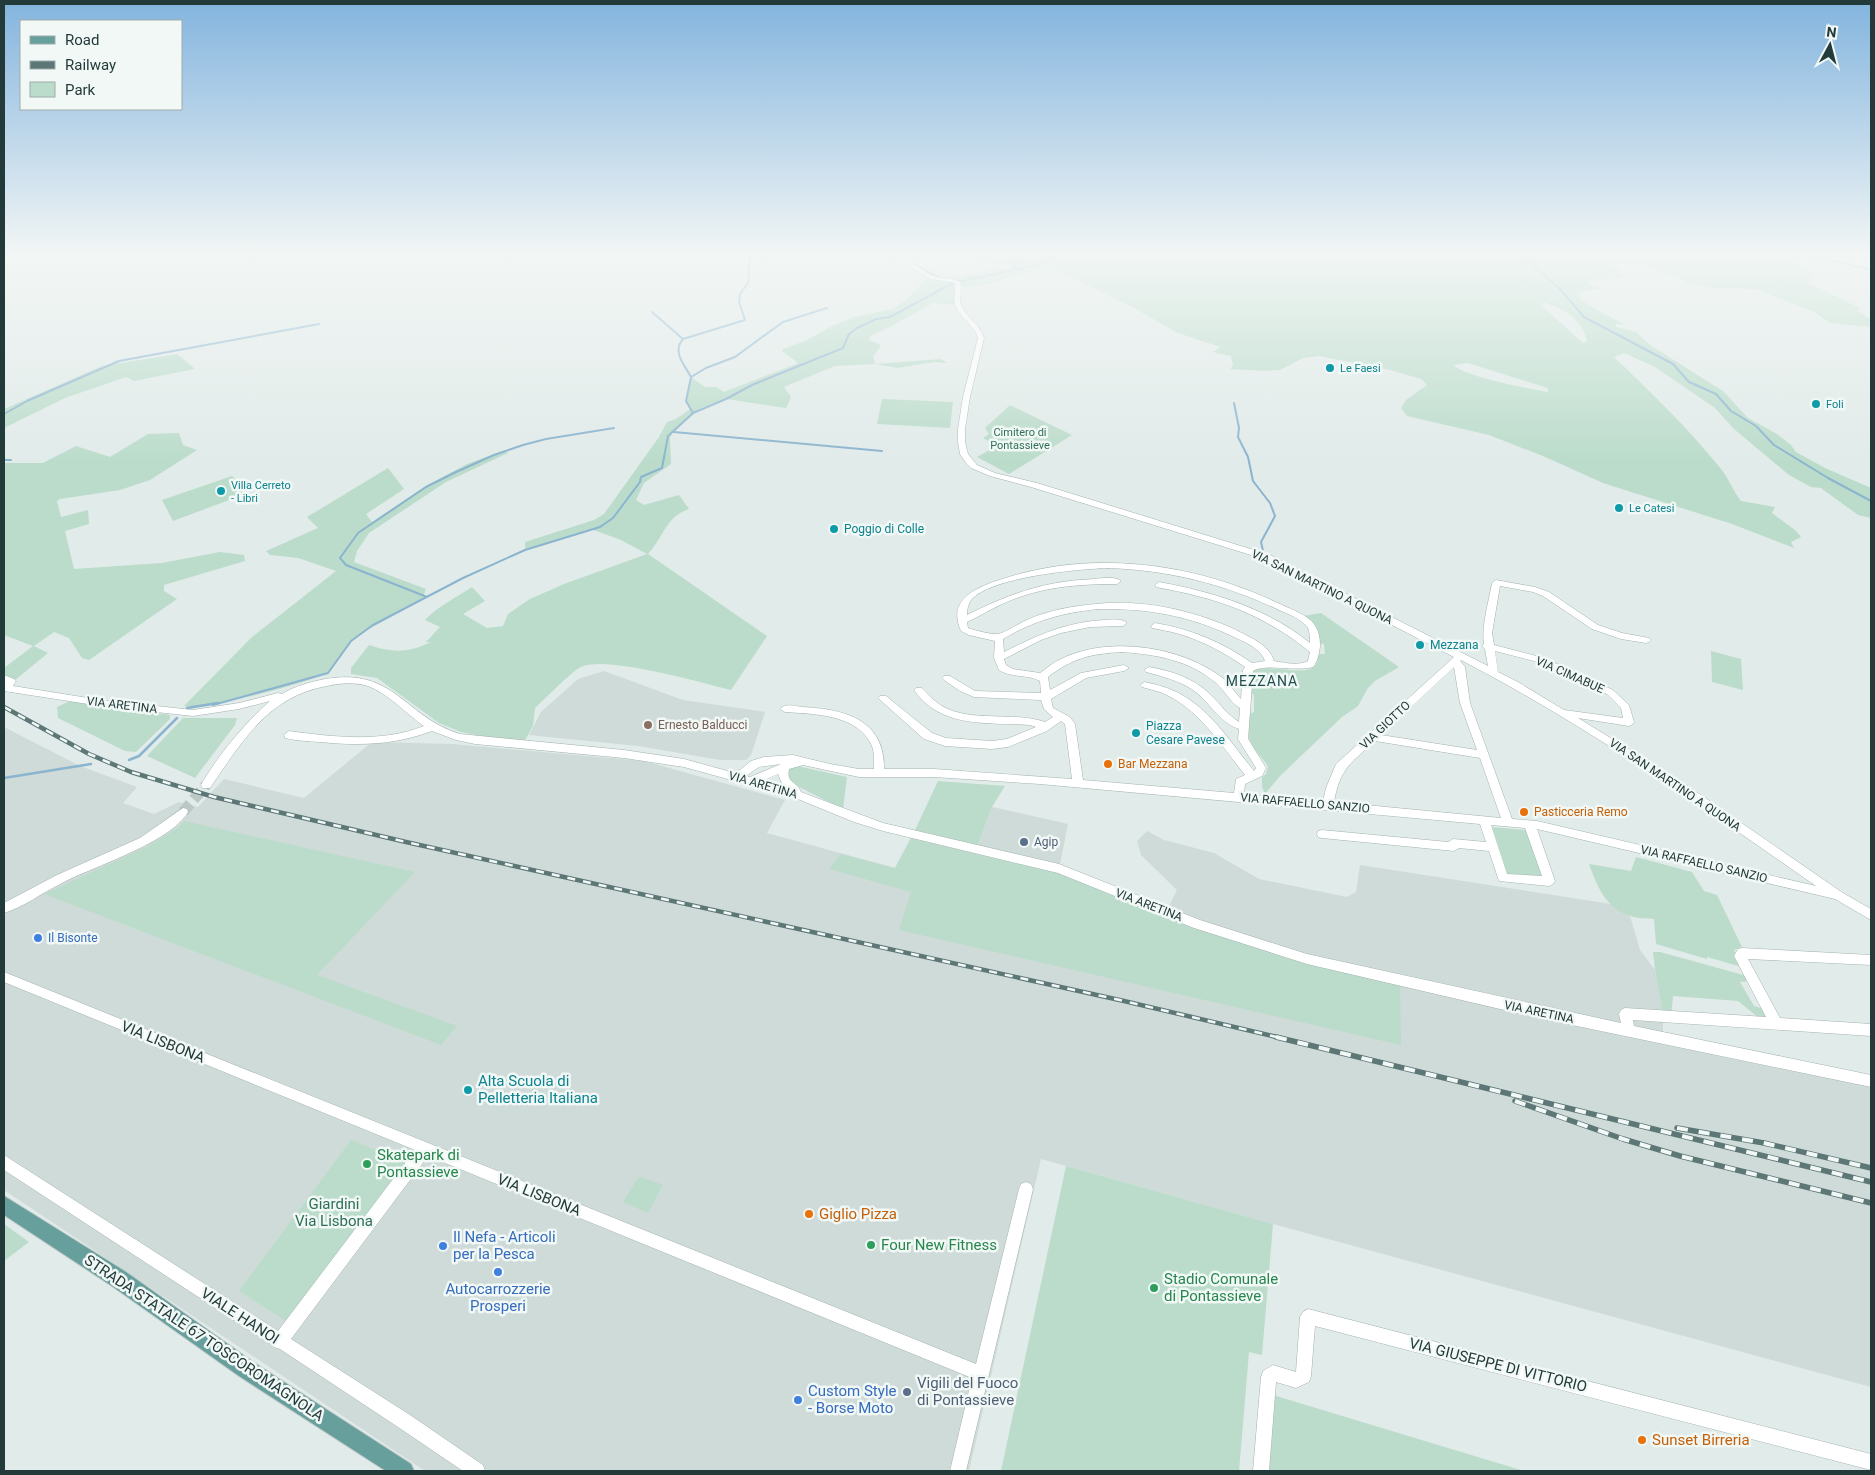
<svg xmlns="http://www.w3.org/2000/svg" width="1875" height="1475" viewBox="0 0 1875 1475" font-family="Roboto,sans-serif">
	<rect width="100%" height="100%" fill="#e1ebe9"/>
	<!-- built -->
	<path fill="#cfdbd8" d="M604 671 683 700 765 712 751 755 746 760H720L638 746 529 735 541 712 578 679Z
		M4 727 80 766 137 787 123 803 154 814 179 802 198 807 224 779 304 798 372 742 452 744 644 761 785 800 767 833 895 868 915 830 978 845 992 807 1068 824 1060 864 1168 908 1177 890 1141 855 1137 841 1147 831 1164 840 1214 853 1259 879 1347 897 1356 892 1360 865 1611 904 1630 916 1640 950 1655 970 1663 1016V1042L1871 1086V1387L1273 1224 1041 1159 969 1471H425L4 1190Z"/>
	<!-- green -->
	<path fill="#bbdccb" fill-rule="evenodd" d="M986 255H1767L1796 264 1815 274 1807 283 1860 308 1857 311 1871 319V327L1830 323 1814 312 1756 289 1713 288 1689 283 1648 266 1612 263 1626 278 1591 280 1587 284 1603 288 1580 292 1578 295 1580 300 1625 325 1616 324V327L1636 332 1650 345 1723 391 1748 418 1777 434 1791 445 1796 452 1825 468 1871 488V518L1858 515 1821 488 1811 487 1789 475 1734 429 1715 408 1655 367 1624 353 1614 357C1652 393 1688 428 1721 469 1729 479 1733 491 1741 501L1775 507 1772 513 1795 530 1801 537 1791 542 1794 548 1732 524 1603 483 1543 456 1489 435 1407 416 1401 408 1406 400 1427 385 1421 379 1390 370 1319 356 1303 358 1280 370 1266 371 1230 369 1233 365 1231 356 1213 352 1220 347 1178 333 1130 306 1059 271 1038 270 987 284 960 288 958 305 933 303 890 327 870 336 869 340 881 345 873 357 875 364 941 359 947 363 935 362 897 368 875 364 835 366 784 387 791 397 786 408 726 399 701 408 673 432 670 438 671 464 644 483 636 500 644 505 679 495 689 509C665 517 664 537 648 554L767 636 731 690C702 683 606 655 581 667 572 671 544 700 535 708L533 726 525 740 491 738 461 732 439 723 377 678 351 674V668L369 645C392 653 409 653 431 642H426L440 627 425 620C438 606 456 598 472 587L485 601 463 614 487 628 503 626 508 614 530 599 564 584 647 554 621 540 591 529 525 550V542L594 520 604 514 659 437 667 422 676 419 690 409 686 401 691 377 705 387H716L724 392 796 364 797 362 782 351 783 349 805 341 830 327 854 317 893 309 905 301 930 276 943 279 1016 266 986 262 978 259ZM1543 302C1564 309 1582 318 1587 341L1583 343 1543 307ZM1468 363 1548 388V392C1527 388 1469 378 1453 365Z
		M177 354 195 369 134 381 126 377 65 398 4 428V409L102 366Z
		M882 399 953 402 950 428 877 424Z
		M1010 405 1012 406 1072 435 1009 474 977 457 997 446 983 438 989 434 985 428Z
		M179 433 183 445 197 450 150 480 120 490 60 499 57 501 61 517 88 510 89 524 65 531 74 569 162 563 220 552 244 555 245 561 164 585V591L177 599 89 660 82 658 69 638 54 632 34 646 48 653 14 681 4 677V668L33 646 4 635V463H43L76 446 110 457 148 434Z
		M505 450 508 453 446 482 369 533 357 551 354 562 426 589 422 600 358 635C349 643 333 670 326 673 306 684 204 710 184 706L252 637 336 571 298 558 270 555 266 551 318 528 307 517 388 468 404 489 366 514 372 522 424 487 467 464Z
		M232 476 248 493 173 521 162 500Z
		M1321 613 1399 667 1375 681 1368 688 1358 706 1342 717 1280 776 1265 794 1262 787V777L1266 774 1268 767C1264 758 1255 753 1251 743 1247 735 1250 723 1250 714L1254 712V695L1249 692 1252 672C1267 659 1321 686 1318 654H1325L1324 644 1318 643 1303 616Z
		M1711 651 1741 659 1743 690 1712 682Z
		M70 701 170 715V719L136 752 125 751 58 718 57 707Z
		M183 718H237L235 725 195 778 147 756Z
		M797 766 847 777 843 809 789 782 788 770 792 767Z
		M938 781 1005 786 992 807 978 845 915 830Z
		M184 821 415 872 317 975 457 1026 441 1045 44 894 146 847 179 827Z
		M1490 827 1527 830 1544 878 1505 875Z
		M911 838 1057 873 1252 947 1308 963 1400 985 1401 1045 899 930 911 892 829 869 841 854 895 868Z
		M1636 857 1692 872 1704 891 1717 895 1742 947 1734 950 1742 967 1707 957V959L1656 944 1654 919C1647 918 1638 919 1631 916 1606 909 1597 886 1589 864L1631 871Z
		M1653 952H1660L1747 976 1749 981 1740 982 1754 1006 1764 1009 1768 1017 1759 1018 1738 1001 1673 996 1671 1017 1663 1016 1655 970Z
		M351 1140 410 1165 403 1173 397 1174 383 1191 382 1201 289 1323 239 1291Z
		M1066 1166 1273 1224 1262 1355 1249 1352 1239 1471H1001Z
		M641 1177 663 1185 648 1213 623 1202 637 1179Z
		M4 1224 29 1242 4 1261Z
		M1273 1395 1524 1471H1267Z"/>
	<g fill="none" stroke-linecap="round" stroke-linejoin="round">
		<!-- stream-far1 -->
		<path stroke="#8bb4ce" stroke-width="2" d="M1521 255 1559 288 1584 317 1673 364 1689 382 1716 394 1731 411 1756 426 1774 445 1828 478 1871 501
			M1810 255 1871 270
			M910 262 940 278
			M1017 270 1014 265 1019 255
			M652 312 683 339
			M691 377 706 368 735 357 783 322 827 308
			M1234 403 1239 428 1238 437 1248 457 1253 481 1270 503 1275 516 1261 542 1264 555
			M693 413 686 401 691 377C684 364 672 352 683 339L745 320 739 302 740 294 748 283 750 255
			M4 414 27 401 119 361 319 324
			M674 432 882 451
			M4 460H11
			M427 597 346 565 340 558 358 533 426 487 456 472 494 455 523 445 546 439 614 428
			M213 705 328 673 351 641 373 625 463 578 525 550 600 527 613 518 640 482 641 477 662 468 668 436 693 413 726 399 752 385 843 348 849 334 857 328 876 319 890 317 953 283 1041 264 1058 255"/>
		<!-- stream -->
		<path stroke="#8bb4ce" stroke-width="2.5" d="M187 708 218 703
			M129 760 139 756 177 718
			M4 778 91 764"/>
		<!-- minor-tunnel -->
		<path stroke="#bbc8c6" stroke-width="11" stroke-dasharray="11 5.5" stroke-linecap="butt" d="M183 812 206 785"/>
		<!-- minor casing -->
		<g stroke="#a4b3b1" stroke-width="1">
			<path id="minor" d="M891 255C907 255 919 270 933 276 942 279 951 277 960 282 963 290 958 298 961 305 966 318 980 324 984 338L970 397 965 429V442L968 454 977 465 995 473 1037 483 1270 555 1488 666 1485 649 1482 646 1484 644C1481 627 1489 601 1492 583L1496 580 1535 587 1549 592 1598 625 1622 633 1649 638 1651 640 1649 642 1646 643 1621 639 1592 629 1543 596 1533 592 1500 586 1492 633 1494 645 1544 658 1613 690 1629 705 1634 722 1632 725 1629 726 1578 718 1679 780 1843 893 1871 909V920L1835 899 1537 829 1555 881 1553 884 1549 886 1499 881 1489 851 1459 848 1454 851 1322 838 1318 837 1317 834 1318 831 1322 830 1448 842 1453 839 1486 842 1480 824 1040 784 934 777H859L803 765 789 769C786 784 797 781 801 792L883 823 1059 864 1200 920 1307 954 1621 1023 1619 1014 1621 1010 1625 1008 1766 1017 1734 956 1738 949 1742 948 1871 955V965L1748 959 1780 1018 1871 1024V1036L1633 1020 1634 1026 1871 1075V1087L1543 1019 1307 964 1194 928 1058 873 883 831 854 822 793 797 684 767 624 758 475 744 456 740 432 731C395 745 359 746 320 742 309 741 297 741 285 738L284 735 289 731C334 737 381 743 424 726 406 714 389 694 368 686 355 682 340 683 327 686 268 696 241 743 210 788H202L201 785C218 755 244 724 270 701L239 709 193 716 101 706 4 691V675L14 679 16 681 13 686 101 700 193 710 239 703 278 693 282 694C295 686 310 682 325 679 395 667 403 716 460 734L624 750 684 759 731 772 740 770 751 761 764 757 793 755 830 764 859 769H874C874 760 875 750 870 742 854 714 813 714 785 712L780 709C785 703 795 706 802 707 844 709 885 719 884 769H934L1072 779 1065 724 1061 721 1047 731 1008 747 992 749 945 746 924 739 878 698 880 696H886L932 733 946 738 992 741 1007 739 1036 727 1030 725C988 722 941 729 914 690L916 688H922C928 694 935 702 942 706 971 723 1013 711 1045 722L1053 717 1044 709 1041 700 974 697 960 691 944 680 942 678 944 676H950L975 691 1041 693 1040 681C1027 674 1011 678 999 670L994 658 995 641 969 635 961 631C947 600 975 588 999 580 1035 568 1073 562 1111 563 1171 564 1228 579 1282 605 1293 610 1307 615 1314 624 1319 631 1320 638 1320 646 1319 654 1318 661 1313 667 1295 672 1265 663 1253 671L1248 739 1266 768 1262 776 1245 784 1244 794 1323 802 1326 788 1336 764 1454 657 1264 559 1031 487 990 476 971 468 966 463 960 454 958 442V429L963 397 978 338C974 324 959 318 955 304 953 298 956 291 955 284L952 282 931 279ZM1108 568C1169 570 1224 584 1279 610 1288 614 1302 619 1308 628 1310 633 1310 638 1310 643 1267 608 1213 592 1159 582L1155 585 1156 587C1170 590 1184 592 1197 596 1239 606 1277 625 1310 652L1308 661C1299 666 1285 663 1274 661 1269 644 1249 637 1234 629 1192 610 1142 599 1096 604 1073 606 1050 610 1029 619 1021 622 1005 633 998 634 993 635 973 630 968 628L967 622C984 614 999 604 1017 598 1049 586 1083 584 1117 584L1121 581C1115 576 1103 578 1095 579 1045 581 1011 593 967 615 967 609 968 605 971 600 990 577 1078 569 1108 568ZM1098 609C1147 608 1192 616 1236 638 1247 643 1261 649 1265 661L1252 663C1222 642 1191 629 1155 623L1151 626 1152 628C1161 630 1170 631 1179 634 1203 641 1225 653 1245 667L1243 670 1241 699C1234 692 1229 682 1220 676 1179 646 1106 635 1059 660 1052 663 1046 669 1040 673L1013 669 1006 665 1004 659 1041 640 1061 633 1090 627 1123 626 1127 623C1122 618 1112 620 1105 620 1066 622 1038 635 1004 652L1003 639C1035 620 1062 613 1098 609ZM1495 651 1538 662 1607 694 1621 708 1623 718 1564 710 1518 682 1498 672ZM1121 652C1154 654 1190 660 1216 683 1225 691 1230 702 1240 708L1239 722C1228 715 1220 704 1210 694 1193 678 1172 671 1149 667L1144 670 1146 672C1164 677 1182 681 1197 693 1211 705 1221 723 1239 729L1238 739 1256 768 1254 771C1232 744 1212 712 1182 695 1170 688 1158 685 1145 682L1140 685 1142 687C1148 689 1154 690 1160 692 1198 707 1221 745 1245 775L1236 779 1234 793 1083 780 1075 724 1070 717 1053 708 1051 699 1086 678 1124 671 1129 668 1124 665 1081 673 1050 690 1048 677C1073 658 1090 654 1121 652ZM1461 660C1586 725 1701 806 1816 886L1537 821 1512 819 1470 703 1465 667 1460 661ZM1454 667 1460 703 1477 750 1381 735ZM1375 741 1480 758 1501 818 1334 802C1340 768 1351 763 1375 741ZM781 764 750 777 746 776 759 767ZM778 774 783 786 762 781ZM1491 825 1525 828 1542 876 1507 874Z
				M183 808 187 809 188 812C170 843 94 866 62 883 43 892 24 907 4 913V903L57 875 140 838Z
				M4 972 976 1364 1019 1189 1021 1184 1026 1182 1031 1184 1033 1189 966 1471H950L972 1378 428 1156 291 1339 410 1415 483 1465 485 1471H463L398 1427 280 1349 274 1347 272 1345 4 1170V1155L278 1331 415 1150 4 982Z
				M1308 1309 1871 1454V1470L1315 1326 1311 1376 1309 1382 1296 1388 1276 1382 1269 1471H1253L1261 1377 1263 1371 1273 1365 1296 1372 1300 1317 1303 1312Z"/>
		</g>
		<!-- major casing -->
		<g stroke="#c1c8c8" stroke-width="2">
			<path id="major" d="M4 1196 126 1272 253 1362 411 1464 414 1471H386L239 1376 112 1286 4 1215Z"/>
		</g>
		<!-- minor -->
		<use href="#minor" fill="#fff" fill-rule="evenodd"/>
		<!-- major -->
		<use href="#major" fill="#679f9d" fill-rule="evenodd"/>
		<!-- rail-far1 casing -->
		<g stroke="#5c7776" stroke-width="4.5">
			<path id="rail-far1" d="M4 707 89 754 131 772 214 797 406 842 1124 1001 1281 1038"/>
		</g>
		<!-- rail casing -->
		<g stroke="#5c7776" stroke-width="5.5">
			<path id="rail" d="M1276 1037 1871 1182
				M1515 1101 1623 1139 1680 1156 1871 1203
				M1677 1128 1764 1143 1871 1168"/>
		</g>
		<!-- rail-far1 -->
		<use href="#rail-far1" stroke="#f1f8f6" stroke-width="2.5" stroke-dasharray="8" stroke-linecap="butt"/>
		<!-- rail -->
		<use href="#rail" stroke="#f1f8f6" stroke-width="4" stroke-dasharray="11" stroke-linecap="butt"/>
	</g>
	<!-- sky -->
	<linearGradient id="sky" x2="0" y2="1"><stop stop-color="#83b4de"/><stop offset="0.55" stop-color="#f2f6f5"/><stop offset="1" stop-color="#f2f6f5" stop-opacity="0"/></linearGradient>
	<rect width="1875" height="462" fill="url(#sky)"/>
	<!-- markers -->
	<g fill="#0f9aa8" stroke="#f1f8f6" stroke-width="2">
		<circle cx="1330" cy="368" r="5"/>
		<circle cx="1816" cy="404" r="5"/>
		<circle cx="221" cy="491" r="5"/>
		<circle cx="1619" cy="508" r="5"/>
		<circle cx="834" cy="529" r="5"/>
		<circle cx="1420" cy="645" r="5"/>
		<circle cx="1136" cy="733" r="5"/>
		<circle cx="468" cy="1090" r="5"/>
	</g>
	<circle fill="#8d6e63" stroke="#f1f8f6" stroke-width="2" cx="648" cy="725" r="5"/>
	<g fill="#e8710a" stroke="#f1f8f6" stroke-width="2">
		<circle cx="1108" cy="764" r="5"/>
		<circle cx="1524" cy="812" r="5"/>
		<circle cx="809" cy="1214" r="5"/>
		<circle cx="1642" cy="1440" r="5"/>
	</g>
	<g fill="#5c6f8a" stroke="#f1f8f6" stroke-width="2">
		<circle cx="1024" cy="842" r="5"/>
		<circle cx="907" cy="1392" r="5"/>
	</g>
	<g fill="#3f7fe0" stroke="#f1f8f6" stroke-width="2">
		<circle cx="38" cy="938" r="5"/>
		<circle cx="443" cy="1246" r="5"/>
		<circle cx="498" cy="1272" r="5"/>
		<circle cx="798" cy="1400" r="5"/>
	</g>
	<g fill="#2e9e5b" stroke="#f1f8f6" stroke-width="2">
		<circle cx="367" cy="1164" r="5"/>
		<circle cx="871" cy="1245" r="5"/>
		<circle cx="1154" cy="1288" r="5"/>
	</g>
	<g text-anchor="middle" stroke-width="5" stroke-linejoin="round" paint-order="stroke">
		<!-- far-culture labels -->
		<g font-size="11" fill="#0d838f" stroke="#f1f8f6" text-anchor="start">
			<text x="1340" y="372">Le Faesi</text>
			<text x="1826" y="408">Foli</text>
			<text x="231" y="489">Villa Cerreto<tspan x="231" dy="13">- Libri</tspan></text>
			<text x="1629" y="512">Le Catesi</text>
		</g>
		<!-- far-park labels -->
		<g font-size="11" fill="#2e7057" stroke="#f1f8f6">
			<text x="1020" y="436">Cimitero di<tspan x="1020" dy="13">Pontassieve</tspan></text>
		</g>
		<!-- culture labels -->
		<g font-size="12" fill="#0d838f" stroke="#f1f8f6" text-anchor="start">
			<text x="844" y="533">Poggio di Colle</text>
			<text x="1430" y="649">Mezzana</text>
			<text x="1146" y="730">Piazza<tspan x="1146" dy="14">Cesare Pavese</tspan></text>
		</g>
		<!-- street labels -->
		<g font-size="12" fill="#223b3a" stroke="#f1f8f6">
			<text transform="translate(1322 587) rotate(26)" y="4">VIA SAN MARTINO A QUONA</text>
			<text transform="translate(1570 675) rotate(24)" y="4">VIA CIMABUE</text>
			<text transform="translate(122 705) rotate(7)" y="4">VIA ARETINA</text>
			<text transform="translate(1385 725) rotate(-43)" y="4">VIA GIOTTO</text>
			<text transform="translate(763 785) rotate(16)" y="4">VIA ARETINA</text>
			<text transform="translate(1675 785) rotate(34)" y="4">VIA SAN MARTINO A QUONA</text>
			<text transform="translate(1305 803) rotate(5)" y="4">VIA RAFFAELLO SANZIO</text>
			<text transform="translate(1704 864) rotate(13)" y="4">VIA RAFFAELLO SANZIO</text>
			<text transform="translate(1149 905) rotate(21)" y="4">VIA ARETINA</text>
			<text transform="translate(1539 1012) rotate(12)" y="4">VIA ARETINA</text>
		</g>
		<!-- education labels -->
		<g font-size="12" fill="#785e54" stroke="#f1f8f6" text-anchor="start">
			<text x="658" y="729">Ernesto Balducci</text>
		</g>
		<!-- food labels -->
		<g font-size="12" fill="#c56008" stroke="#f1f8f6" text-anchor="start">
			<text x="1118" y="768">Bar Mezzana</text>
			<text x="1534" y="816">Pasticceria Remo</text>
		</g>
		<!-- service labels -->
		<g font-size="12" fill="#4e5e75" stroke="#f1f8f6" text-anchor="start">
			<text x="1034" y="846">Agip</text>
		</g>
		<!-- shop labels -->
		<g font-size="12" fill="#366cbe" stroke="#f1f8f6" text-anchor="start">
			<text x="48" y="942">Il Bisonte</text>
		</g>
		<!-- neighbourhood labels -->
		<g font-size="14" letter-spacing="1" fill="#1f4c4c" stroke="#f1f8f6">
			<text x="1262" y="686">MEZZANA</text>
		</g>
		<!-- near-street labels -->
		<g font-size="15" fill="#223b3a" stroke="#f1f8f6">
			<text transform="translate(163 1042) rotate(22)" y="5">VIA LISBONA</text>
			<text transform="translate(539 1195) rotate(22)" y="5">VIA LISBONA</text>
			<text transform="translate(240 1316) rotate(33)" y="5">VIALE HANOI</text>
			<text transform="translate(204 1338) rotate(34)" y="5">STRADA STATALE 67 TOSCOROMAGNOLA</text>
			<text transform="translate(1498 1365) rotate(14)" y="5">VIA GIUSEPPE DI VITTORIO</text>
		</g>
		<!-- near-culture labels -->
		<g font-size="15" fill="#0d838f" stroke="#f1f8f6" text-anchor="start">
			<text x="478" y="1086">Alta Scuola di<tspan x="478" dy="17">Pelletteria Italiana</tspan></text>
		</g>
		<!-- near-leisure labels -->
		<g font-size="15" fill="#27864d" stroke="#f1f8f6" text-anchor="start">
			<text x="377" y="1160">Skatepark di<tspan x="377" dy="17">Pontassieve</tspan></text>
			<text x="881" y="1250">Four New Fitness</text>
			<text x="1164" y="1284">Stadio Comunale<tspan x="1164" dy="17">di Pontassieve</tspan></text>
		</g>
		<!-- near-park labels -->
		<g font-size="15" fill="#2e7057" stroke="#f1f8f6">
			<text x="334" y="1209">Giardini<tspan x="334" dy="17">Via Lisbona</tspan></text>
		</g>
		<!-- near-food labels -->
		<g font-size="15" fill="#c56008" stroke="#f1f8f6" text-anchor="start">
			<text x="819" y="1219">Giglio Pizza</text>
			<text x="1652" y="1445">Sunset Birreria</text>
		</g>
		<!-- near-shop labels -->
		<g font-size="15" fill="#366cbe" stroke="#f1f8f6" text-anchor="start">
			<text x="453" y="1242">Il Nefa - Articoli<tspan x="453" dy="17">per la Pesca</tspan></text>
			<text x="498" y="1294" text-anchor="middle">Autocarrozzerie<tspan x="498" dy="17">Prosperi</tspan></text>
			<text x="808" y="1396">Custom Style<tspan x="808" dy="17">- Borse Moto</tspan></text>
		</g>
		<!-- near-service labels -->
		<g font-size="15" fill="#4e5e75" stroke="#f1f8f6" text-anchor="start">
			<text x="917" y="1388">Vigili del Fuoco<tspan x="917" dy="17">di Pontassieve</tspan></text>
		</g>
	</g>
	<!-- border -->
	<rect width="1875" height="1475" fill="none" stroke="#223b3a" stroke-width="10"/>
	<!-- legend -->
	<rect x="20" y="20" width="162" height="90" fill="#f1f8f6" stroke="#9eacab"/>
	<rect x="30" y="36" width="25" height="8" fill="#679f9d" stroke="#9eacab"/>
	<text x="65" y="45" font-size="15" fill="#223b3a">Road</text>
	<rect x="30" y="61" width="25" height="8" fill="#5c7776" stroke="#9eacab"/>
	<text x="65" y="70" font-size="15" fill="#223b3a">Railway</text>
	<rect x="30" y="82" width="25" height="15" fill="#bbdccb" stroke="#9eacab"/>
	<text x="65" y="95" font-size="15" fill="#223b3a">Park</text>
	<!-- north arrow -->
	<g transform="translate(1830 45) rotate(7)" stroke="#f1f8f6" stroke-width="4" paint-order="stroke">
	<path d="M0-4L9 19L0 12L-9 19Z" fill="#223b3a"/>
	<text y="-8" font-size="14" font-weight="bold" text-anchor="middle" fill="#223b3a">N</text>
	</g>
</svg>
